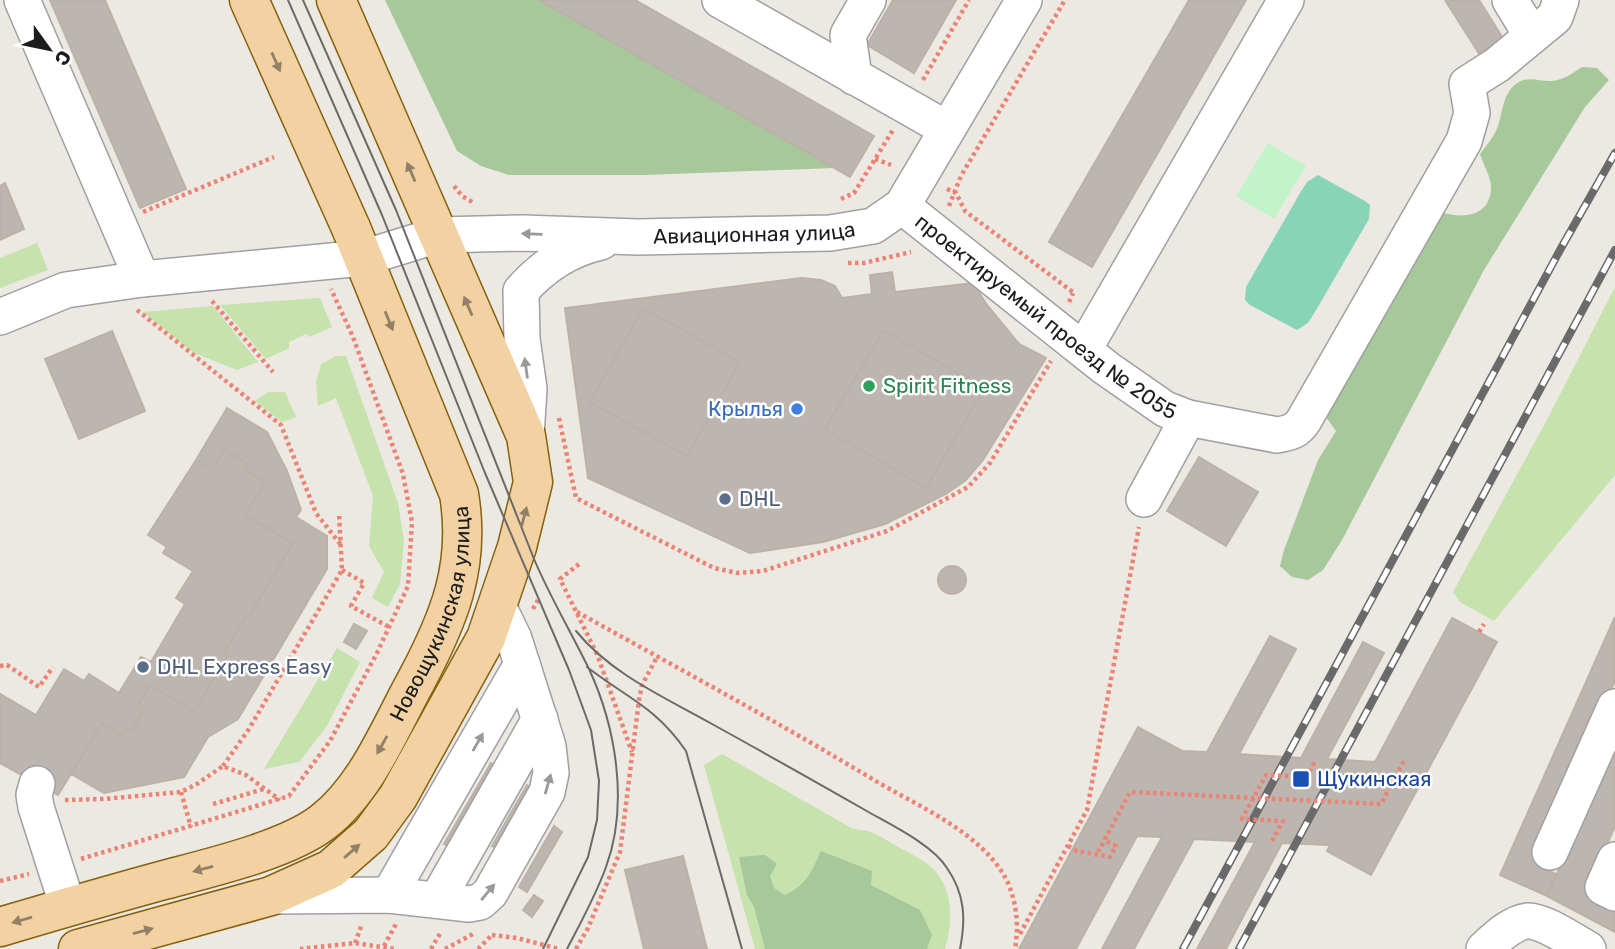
<svg xmlns="http://www.w3.org/2000/svg" width="1615" height="949" viewBox="0 0 1615 949" font-family="Rubik,sans-serif">
	<rect width="100%" height="100%" fill="#ece9e3"/>
	<!-- grass -->
	<path fill="#c6e2ad" d="M37 243 48 270 0 288V258Z
		M1615 287V475L1494 621 1460 602 1453 592 1550 414Z
		M320 298 332 327 309 337 306 334 289 342V348L266 359 220 305Z
		M213 306 258 362 237 370 194 353 143 312Z
		M336 356H346L398 503 404 541 400 584 388 607 372 598 384 572 369 546 373 496 336 398 318 406 316 382 321 364Z
		M268 392H285L296 417 282 422 255 401Z
		M337 648 360 662 327 726 299 762 264 769Z
		M722 754 853 829C871 829 883 838 898 847 909 853 922 859 931 867 954 887 953 923 945 949H755L704 765Z"/>
	<!-- forest -->
	<path fill="#a7c89b" d="M385 0H539L834 168 645 175H509L481 166 457 151Z
		M1582 67 1597 68 1609 80 1585 107 1484 270 1342 540 1323 570 1308 580 1292 577 1280 566 1284 550 1318 460 1336 431 1326 417 1444 213C1466 219 1491 215 1491 187 1491 177 1483 164 1480 154 1486 146 1494 137 1498 126 1503 111 1503 91 1519 82 1530 76 1541 82 1552 81 1563 80 1573 73 1582 67Z
		M821 851 872 871 871 885 920 910 932 935 927 949H765L754 907 747 895 739 857 765 855 777 864 770 876 774 888 785 895C806 886 812 871 821 851Z"/>
	<!-- park -->
	<path fill="#c3f3c8" d="M1268 143 1306 166 1274 219 1236 196Z"/>
	<!-- pitch -->
	<path fill="#88d4b9" d="M1318 175 1365 201 1370 205 1369 219 1315 312 1308 323 1297 330 1250 305 1245 300 1246 287 1300 193 1307 182Z"/>
	<!-- building -->
	<path fill="#bcb5b0" stroke="#bcb1a7" stroke-width="2" d="M50 0H105L186 189 140 208Z
		M539 0H635L874 136 850 177Z
		M893 0H956L914 73 867 45Z
		M1189 0H1246L1092 267 1049 242Z
		M1445 0H1479L1507 45 1483 60Z
		M5 183 24 229 0 240V186Z
		M892 272 895 292 973 283 987 305 1019 344 1046 358 983 460 966 480 946 494 885 524 823 542 750 553 588 478 565 308 802 278 821 280 835 286 842 298 872 294 870 275Z
		M643 308 740 362 687 456 590 402Z
		M884 330 984 389 926 488 825 429Z
		M112 331 145 411 79 439 45 359Z
		M227 408 267 432 287 471 301 510 296 517 327 536V569L238 719 208 737 184 777 104 793 71 774 102 723 121 735 126 728 132 731 145 709 138 705 150 685 194 711 227 657 225 651 245 617 250 614 293 543 245 515 265 482 245 470 248 464 225 449 212 470 196 460Z
		M225 449 248 464 245 470 265 482 245 515 293 543 250 614 245 617 225 651 227 657 194 711 150 685 138 705 145 709 132 731 126 728 121 735 102 723 58 795 0 763V694L36 715 64 669 84 681 89 674 119 693 141 657 151 662 185 604 176 598 193 571 163 553 167 547 148 535 196 460 212 470Z
		M1199 457 1258 492 1226 546 1167 511Z
		M938 580a14 14 0 1 1 28 0a14 14 0 1 1-28 0Z
		M1615 617V681L1533 864 1556 874 1547 896 1500 875Z
		M1452 618 1497 642 1371 875 1327 851 1330 845 1282 843 1226 949H1197L1255 842 1194 839 1134 949H1102L1162 837 1137 836 1076 949H1019L1138 727 1182 751 1207 752 1270 636 1296 649 1239 754 1301 758 1363 642 1384 653 1327 759 1375 762Z
		M354 624 367 631 356 649 344 642Z
		M1615 743V826L1585 894 1605 904H1615V932L1547 896Z
		M491 763 499 768 452 848 444 844Z
		M527 785 536 790 501 851 492 846Z
		M554 826 562 832 527 892 519 887Z
		M683 856 707 949H644L625 870Z
		M534 895 543 901 532 917 523 910Z"/>
	<g fill="none" stroke-linecap="round" stroke-linejoin="round">
		<!-- minor casing -->
		<g stroke="#a0a0a0" stroke-width="38">
			<g id="minor">
				<path d="M22 0 142 279"/>
				<path d="M720 0 947 129"/>
				<path d="M1510 0 1532 36"/>
				<path d="M854 77 848 35 868 0"/>
				<path id="s1" d="M902 206 1106 368 1165 409 1188 418 1277 435C1290 433 1297 431 1304 420L1464 141 1472 113 1467 84 1497 65 1555 17 1561 0"/>
				<path id="s2" d="M0 317 66 290 142 279 363 258 438 235 523 233 638 237 830 233 873 226 902 206 1024 0"/>
				<path d="M1084 349 1286 0"/>
				<path d="M526 436 529 389 522 339 521 291C543 266 569 249 601 242"/>
				<path d="M1144 499 1188 418"/>
				<path d="M37 784 34 795 36 807 68 907"/>
				<path d="M1550 852 1615 707"/>
				<path d="M1615 860 1603 887 1615 893"/>
				<path d="M389 895 522 664"/>
				<path d="M274 896 389 895 469 904 480 902 490 893 547 792 551 773 548 746 514 639 498 606"/>
				<path d="M437 900 540 719"/>
				<path d="M1484 949C1495 939 1511 923 1527 921 1543 920 1573 941 1588 949"/>
			</g>
		</g>
		<!-- major casing -->
		<g stroke="#86610e" stroke-width="41">
			<g id="major">
				<path id="s3" d="M0 927C54 911 109 895 164 880 209 868 287 850 323 822 367 788 390 728 416 681 449 619 471 566 459 494L351 228 249 0"/>
				<path d="M78 949 271 896 331 869 371 834 398 797 486 638 517 547 533 482 526 436 336 0"/>
			</g>
		</g>
		<!-- path -->
		<path stroke="#eb8475" stroke-width="4.5" stroke-dasharray="3.5 3.5" stroke-linecap="butt" d="M923 80 969 0
			M875 159 891 165
			M454 186 462 196 474 203
			M947 189 956 193 965 211 1074 293
			M841 199 854 193 893 130
			M949 206 961 176 1065 0
			M143 212 274 157
			M848 263H864L911 252
			M212 301 273 372
			M1069 302 1073 293
			M137 310 281 425 316 513 341 545
			M559 418 576 498 714 568 737 573 763 571 887 531 968 487 990 463 1051 361
			M579 564 560 579 597 654 632 752
			M342 570 364 583 351 606 389 627
			M533 609 538 600
			M577 612C676 667 776 721 874 780 916 805 980 832 1005 877 1017 900 1019 925 1015 949
			M1479 632 1484 624
			M0 666 7 665 39 687 53 667
			M223 766 249 729 342 570 339 513
			M181 792 191 827
			M65 800 104 799 181 792 197 784 223 766 246 775 280 800
			M213 804 264 789
			M1068 846 1077 851 1110 857 1116 846 1104 840
			M81 859 289 796 330 741 377 653 408 586 412 522 403 474 353 337 331 289
			M0 881 29 874
			M1020 934 1087 810 1139 527
			M492 935 517 938 559 949
			M355 943 362 924
			M384 946 396 924
			M300 949 355 943 395 949
			M431 949 441 932
			M445 949 473 934
			M478 949 492 935
			M576 949 588 928 620 852 639 700 642 685 657 657"/>
		<!-- minor -->
		<use href="#minor" stroke="#fff" stroke-width="35"/>
		<!-- major -->
		<use href="#major" stroke="#f2d2a2" stroke-width="38"/>
		<!-- tram -->
		<path stroke="#6a6a6a" stroke-width="2" d="M288 0 382 215 485 473 569 670 591 730 599 781 597 820 588 857 543 949
			M303 0 396 210 534 559C550 597 571 632 589 669 616 727 629 805 606 867 596 895 581 922 567 949
			M576 631C611 674 664 697 712 724 763 752 814 781 865 810 889 824 932 844 947 868 965 894 966 919 960 949
			M587 667C627 698 656 707 686 751L742 949"/>
		<!-- rail casing -->
		<g stroke="#6a6a6a" stroke-width="8">
			<path id="rail" d="M1183 949 1560 250 1615 153
				M1239 949 1615 250"/>
		</g>
		<!-- rail -->
		<use href="#rail" stroke="#fff" stroke-width="5" stroke-dasharray="16" stroke-linecap="butt"/>
		<!-- path-bridge -->
		<path stroke="#eb8475" stroke-width="4.5" stroke-dasharray="3.5 3.5" stroke-linecap="butt" d="M1272 841 1283 821 1242 819 1266 775 1307 777 1316 759
			M1098 852 1130 792 1381 804 1405 759"/>
	</g>
	<!-- one-way arrows -->
	<defs><path id="oneway-solid" d="M-6-.8H1V-3.2L6.5 0L1 3.2V.8H-6Z" transform="scale(1.75)"/></defs>
	<g fill="#928066">
		<use href="#oneway-solid" transform="translate(276 62) rotate(66)"/>
		<use href="#oneway-solid" transform="translate(411 172) rotate(-113)"/>
		<use href="#oneway-solid" transform="translate(468 306) rotate(-113)"/>
		<use href="#oneway-solid" transform="translate(389 321) rotate(68)"/>
		<use href="#oneway-solid" transform="translate(524 517) rotate(-75)"/>
		<use href="#oneway-solid" transform="translate(382 745) rotate(119)"/>
		<use href="#oneway-solid" transform="translate(352 851) rotate(-41)"/>
		<use href="#oneway-solid" transform="translate(203 869) rotate(165)"/>
		<use href="#oneway-solid" transform="translate(22 920) rotate(164)"/>
		<use href="#oneway-solid" transform="translate(143 931) rotate(-15)"/>
	</g>
	<g fill="#999">
		<use href="#oneway-solid" transform="translate(532 234) rotate(-178)"/>
		<use href="#oneway-solid" transform="translate(526 368) rotate(-98)"/>
		<use href="#oneway-solid" transform="translate(478 742) rotate(-60)"/>
		<use href="#oneway-solid" transform="translate(548 784) rotate(-74)"/>
		<use href="#oneway-solid" transform="translate(488 892) rotate(-50)"/>
	</g>
	<!-- markers -->
	<circle fill="#2e9e5b" stroke="#fff" stroke-width="2.5" cx="869" cy="386" r="7"/>
	<circle fill="#3f7fe0" stroke="#fff" stroke-width="2.5" cx="797" cy="409" r="7"/>
	<g fill="#5c6f8a" stroke="#fff" stroke-width="2.5">
		<circle cx="725" cy="499" r="7"/>
		<circle cx="143" cy="667" r="7"/>
	</g>
	<rect fill="#1a4fb4" stroke="#fff" stroke-width="2.5" x="1292" y="770" width="18" height="18" rx="3.5"/>
	<g text-anchor="middle" stroke-width="5" stroke-linejoin="round" paint-order="stroke">
		<!-- street labels -->
		<g font-size="21" fill="#1c1c1c" stroke="#fff">
			<text dy="7" stroke="none"><textPath href="#s2" startOffset="765">Авиационная улица</textPath></text>
			<text dy="7" stroke="none"><textPath href="#s1" startOffset="182">проектируемый проезд № 2055</textPath></text>
			<text dy="7" stroke="none"><textPath href="#s3" startOffset="581">Новощукинская улица</textPath></text>
		</g>
		<!-- leisure labels -->
		<g font-size="21" fill="#27864d" stroke="#fff" text-anchor="start">
			<text x="883" y="393">Spirit Fitness</text>
		</g>
		<!-- shop labels -->
		<g font-size="21" fill="#366cbe" stroke="#fff" text-anchor="end">
			<text x="783" y="416">Крылья</text>
		</g>
		<!-- service labels -->
		<g font-size="21" fill="#4e5e75" stroke="#fff" text-anchor="start">
			<text x="739" y="506">DHL</text>
			<text x="157" y="674">DHL Express Easy</text>
		</g>
		<!-- transit labels -->
		<g font-size="21" fill="#164399" stroke="#fff" text-anchor="start">
			<text x="1317" y="786">Щукинская</text>
		</g>
	</g>
	<!-- north arrow -->
	<g transform="translate(49 49) rotate(123)" stroke="#ffffff" stroke-width="5" paint-order="stroke">
	<path d="M0-5L12 26L0 18L-12 26Z" fill="#1c1c1c"/>
	<text y="-10" font-size="19" font-weight="bold" text-anchor="middle" fill="#1c1c1c">С</text>
	</g>
</svg>
